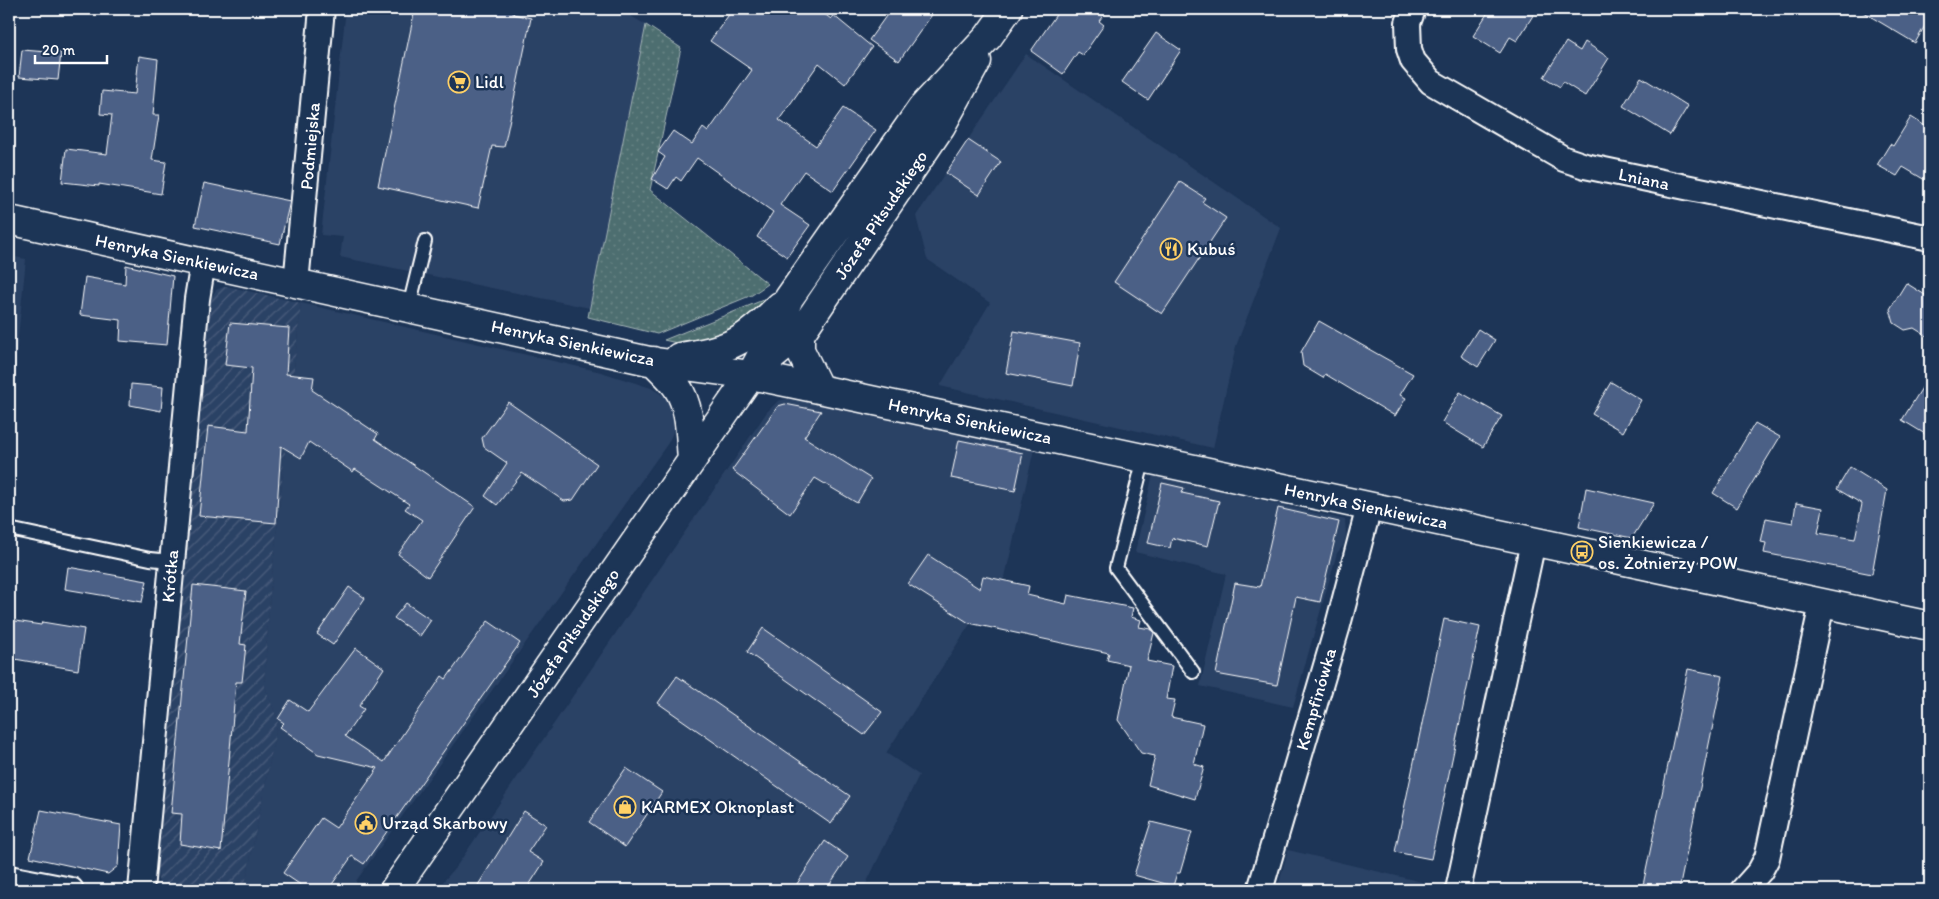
<svg xmlns="http://www.w3.org/2000/svg" width="1939" height="899" viewBox="0 0 1939 899" font-family="Itim,sans-serif">
	<defs>
		<pattern id="industrial-furrows" width="10" height="10" patternUnits="userSpaceOnUse" patternTransform="scale(1.25)"><rect width="10" height="10" fill="#2b4265"/><path d="M-1 1l2-2M0 10L10 0M9 11l2-2" fill="none" stroke="#4b5e7c"/></pattern>
		<pattern id="grass-dots" width="8" height="8" patternUnits="userSpaceOnUse" patternTransform="scale(1.25)"><rect width="8" height="8" fill="#4d6e6f"/><path d="M2 2h.1M6 6h.1" fill="none" stroke="#688485" stroke-width="1.8" stroke-linecap="round"/></pattern>
	</defs>
	<rect width="100%" height="100%" fill="#1d3557"/>
	<filter id="ink" filterUnits="userSpaceOnUse"><feTurbulence type="fractalNoise" baseFrequency=".02" numOctaves="2"/><feDisplacementMap in="SourceGraphic" scale="10" xChannelSelector="R" yChannelSelector="G"/><feConvolveMatrix kernelMatrix="1 2 1 2 8 2 1 2 1" color-interpolation-filters="sRGB"/></filter>
	<g filter="url(#ink)">
		<!-- built -->
		<path fill="#2b4265" d="M346 9H619L646 25 590 308 340 257 343 237 321 235Z
			M1026 54 1281 228 1236 346 1213 448 940 386 990 303 927 259 916 216Z
			M9 256 26 259 9 426Z
			M301 303 601 372 651 388 664 396 674 413 675 428 668 443 356 881 357 890H244L278 721 264 684 270 594Z
			M786 399 816 403 1034 449 1005 577 989 595 886 753 919 775 863 890H436L456 867 767 412 778 401Z
			M1153 474 1345 520 1346 535 1343 546 1337 553 1293 707 1200 686 1226 574 1135 552Z
			M1288 850 1426 883 1424 890H1277Z"/>
		<!-- industrial -->
		<path fill="url(#industrial-furrows)" d="M226 286 301 303 270 594 264 684 278 721 244 890H165L159 884 156 867 211 298 216 290Z"/>
		<!-- grass -->
		<path fill="url(#grass-dots)" stroke="#a6b6b7" d="M646 25 681 48 650 190 768 284 752 295 657 334 588 317Z
			M768 298 772 300 730 334 685 345 664 340Z"/>
		<!-- building -->
		<path fill="#4c6086" stroke="#fff" d="M415 9H514L513 14 531 18 504 147 492 146 478 208 378 186Z
			M733 9H818L831 19 833 15 872 47 845 84 819 63 779 120 816 146 843 108 876 130 833 191 804 171 780 205 810 225 787 257 757 237 773 212 697 158 681 181 676 177 668 189 652 179 665 157 658 152 673 131 692 144 703 128 708 132 752 70 710 41Z
			M891 9H936L899 61 869 40Z
			M1060 9H1108L1099 21 1104 25 1083 55 1078 52 1063 74 1031 51Z
			M1490 9H1537L1517 41 1510 37 1500 53 1473 36Z
			M1858 9H1930V17L1915 43Z
			M1156 33 1181 50 1148 100 1122 82Z
			M1566 42 1580 51 1585 42 1609 58 1585 96 1563 82 1560 87 1544 77Z
			M22 50 61 53 58 80 19 77Z
			M139 56 158 59 153 115H159L152 160 166 162 161 194 99 184V186L62 182 66 149 107 154 112 115 100 114 102 91 135 94Z
			M1641 77 1688 106 1670 135 1623 106Z
			M1911 117 1930 129V183L1903 167 1897 176 1877 165 1890 144 1893 146Z
			M968 140 1001 162 979 195 946 173Z
			M1180 182 1205 198 1202 202 1226 218 1162 314 1114 282Z
			M204 183 290 201 280 244 195 226Z
			M126 265 173 276 167 345 120 341 121 320 80 315 85 277 125 284Z
			M1906 283 1930 298V338L1914 328 1905 330 1894 323 1890 309Z
			M1319 321 1413 374 1400 395 1406 398 1395 416 1325 374 1323 378 1303 366 1301 352Z
			M230 323 289 328 286 374 314 377 312 390 378 434 375 439 475 507 428 577 398 554 422 520 405 509 409 504 355 469 353 472 309 442 301 458 281 446 276 523 199 516 208 426 248 431 252 368 225 365Z
			M1478 329 1495 340 1478 367 1461 356Z
			M1014 331 1080 343 1073 386 1006 373Z
			M1930 375V437L1902 420Z
			M1611 382 1641 400 1623 432 1592 414Z
			M131 384 163 387 161 411 130 405Z
			M1460 392 1502 416 1483 447 1442 422Z
			M508 402 597 464 573 500 564 501 522 473 497 505 485 496 507 463 484 447 482 438Z
			M785 404 821 411 804 437 871 479 857 503 815 478 790 514 732 470 778 406Z
			M1755 423 1780 437 1737 508 1713 493Z
			M959 440 1023 453 1015 491 951 478Z
			M1850 467 1887 490 1872 574 1764 553 1766 543 1761 542 1766 518 1793 523 1796 503 1823 508 1818 533 1855 539 1862 504 1837 489Z
			M1162 483 1184 488 1182 493 1219 501 1208 546 1172 538 1170 548 1148 543Z
			M1586 488 1654 503 1632 538 1579 527Z
			M1278 508 1339 522 1320 602 1296 597 1277 685 1216 674 1235 583 1260 587Z
			M928 555 980 589 983 576 1029 586 1027 595 1066 604 1068 595 1133 608 1131 617 1141 620 1139 627 1151 629 1154 633 1147 661 1172 666 1166 699 1175 700 1171 717 1203 724 1194 764 1204 767 1195 799 1148 785 1155 756 1141 753 1118 720 1129 665 1107 660 1109 653 969 623 908 584Z
			M68 567 147 581 142 602 65 589Z
			M193 585 246 591 240 644 246 645 242 682H236L221 851 180 844 182 814 171 813Z
			M349 587 365 598 333 645 317 634Z
			M406 603 431 620 420 636 394 618Z
			M1444 619 1480 627 1431 859 1395 852Z
			M9 620 41 625 42 622 84 629 78 670 9 658Z
			M488 621 520 643 364 864 352 856 328 890H308L283 873 321 818 336 828 378 768 318 754 280 727 284 723 278 719 290 700 308 712 356 648 384 668 359 706 364 709 345 736 384 762 442 676 446 679Z
			M763 628 882 712 864 735 747 652Z
			M1688 669 1723 676 1679 890H1642Z
			M677 676 850 796 831 824 658 703Z
			M626 768 662 792 625 847 589 822Z
			M41 810 121 825 118 866 108 874 30 857Z
			M524 811 546 825 528 852 544 862 526 890H475Z
			M1151 822 1192 832 1180 873H1177L1173 886 1134 875Z
			M825 841 848 857 826 890H793Z"/>
		<g fill="none" stroke-linecap="round" stroke-linejoin="round">
			<!-- lane casing -->
			<g stroke="#fff" stroke-width="16">
				<path id="lane" d="M409 307 425 241
					M1144 458 1116 568 1193 672
					M9 529 150 559 171 561"/>
			</g>
			<!-- street casing -->
			<g stroke="#fff" stroke-width="28">
				<path id="street" d="M1413 9 1408 23 1409 49 1413 61 1431 82 1564 159 1585 166 1930 238
					M296 283 322 9
					M9 878 71 890
					M141 890 197 299 203 262
					M1260 890 1338 625 1369 507
					M1458 890 1533 542
					M1743 890 1760 871 1767 858 1822 604"/>
			</g>
			<!-- secondary casing -->
			<g stroke="#fff" stroke-width="31">
				<path id="secondary" d="M9 220 649 361 751 375 819 389 1930 626
					M800 334V350L819 389
					M679 357C730 350 744 342 780 306
					M653 361C661 369 671 378 677 387 691 407 690 437 692 460
					M762 365 800 334 941 126 977 61
					M394 890 751 375 779 323 789 298 922 108 988 37 1008 9"/>
			</g>
			<!-- lane -->
			<use href="#lane" stroke="#1d3557" stroke-width="12"/>
			<!-- street -->
			<use href="#street" stroke="#1d3557" stroke-width="24"/>
			<!-- secondary -->
			<use href="#secondary" stroke="#1d3557" stroke-width="28"/>
		</g>
	</g>
	<!-- icons -->
	<defs>
		<g id="supermarket-ring" transform="scale(1.125)"><circle r="9.5" fill="#1d3557" stroke="#ffd166" stroke-width="1.5"/><path d="M-6-5.5h2.5l.6 2H6L4.5 2H-2.5L-4.4-4H-6ZM-1.5 3.2a1.3 1.3 0 1 0 .1 0ZM3 3.2a1.3 1.3 0 1 0 .1 0Z" fill="#ffd166"/></g>
		<g id="restaurant-ring" transform="scale(1.125)"><circle r="9.5" fill="#1d3557" stroke="#ffd166" stroke-width="1.5"/><path d="M-5-6h1v4h1v-4h1v4h1v-4h1v5L-1.5 .5V6h-2V.5L-5-1ZM5-6V6H3V1.5H1.5Q1.5-4 5-6Z" fill="#ffd166"/></g>
		<g id="bus-ring" transform="scale(1.125)"><circle r="9.5" fill="#1d3557" stroke="#ffd166" stroke-width="1.5"/><path d="M-5-6H5V4H4V6H2V4H-2V6H-4V4H-5ZM-3.5-4V0h7V-4ZM-3.5 1.2v1.5H-2V1.2ZM2 1.2v1.5H3.5V1.2Z" fill="#ffd166"/></g>
		<g id="shop-ring" transform="scale(1.125)"><circle r="9.5" fill="#1d3557" stroke="#ffd166" stroke-width="1.5"/><path d="M-5-2.5h2.3a2.7 3.5 0 0 1 5.4 0H5L5.5 6h-11ZM-1.5-2.5h3a1.5 2.3 0 0 0-3 0Z" fill="#ffd166"/></g>
		<g id="civic-ring" transform="scale(1.125)"><circle r="9.5" fill="#1d3557" stroke="#ffd166" stroke-width="1.5"/><path d="M-.6-6.5H3V-4.5H.6V-3L4-1V1h2V6H-6V1h2V-1L-.6-3ZM-1.2 2.5V6h2.4V2.5Z" fill="#ffd166"/></g>
	</defs>
	<g fill-rule="evenodd">
		<use href="#supermarket-ring" x="459" y="82"/>
		<use href="#restaurant-ring" x="1171" y="249"/>
		<use href="#bus-ring" x="1582" y="552"/>
		<use href="#shop-ring" x="625" y="807"/>
		<use href="#civic-ring" x="366" y="823"/>
	</g>
	<g text-anchor="middle" stroke-width="5" stroke-linejoin="round" paint-order="stroke">
		<!-- poi labels -->
		<g font-size="18" fill="#fff" stroke="#1d3557" text-anchor="start">
			<text x="475" y="88">Lidl</text>
			<text x="1187" y="255">Kubuś</text>
			<text x="1598" y="548">Sienkiewicza /<tspan x="1598" dy="21">os. Żołnierzy POW</tspan></text>
			<text x="641" y="813">KARMEX Oknoplast</text>
			<text x="382" y="829">Urząd Skarbowy</text>
		</g>
		<!-- street labels -->
		<g font-size="18" fill="#fff" stroke="#1d3557">
			<text transform="translate(310 146) rotate(-85)" y="6">Podmiejska</text>
			<text transform="translate(1644 179) rotate(12)" y="6">Lniana</text>
			<text transform="translate(881 215) rotate(-56)" y="6">Józefa Piłsudskiego</text>
			<text transform="translate(177 257) rotate(12)" y="6">Henryka Sienkiewicza</text>
			<text transform="translate(573 343) rotate(12)" y="6">Henryka Sienkiewicza</text>
			<text transform="translate(970 421) rotate(12)" y="6">Henryka Sienkiewicza</text>
			<text transform="translate(1366 506) rotate(12)" y="6">Henryka Sienkiewicza</text>
			<text transform="translate(170 576) rotate(-85)" y="6">Krótka</text>
			<text transform="translate(573 633) rotate(-56)" y="6">Józefa Piłsudskiego</text>
			<text transform="translate(1316 699) rotate(-74)" y="6">Kempfinówka</text>
		</g>
	</g>
	<!-- margin -->
	<rect width="1939" height="899" fill="none" stroke="#1d3557" stroke-width="30"/>
	<rect x="15" y="15" width="1909" height="869" fill="none" stroke="#fff" stroke-width="2" filter="url(#ink)"/>
	<!-- scale -->
	<path d="M35 55v8h72v-8" fill="none" stroke="#ffffff" stroke-width="2.5"/>
	<text x="42" y="55" font-size="15" fill="#ffffff" stroke="#1d3557" stroke-width="4" paint-order="stroke">20 m</text>
</svg>
